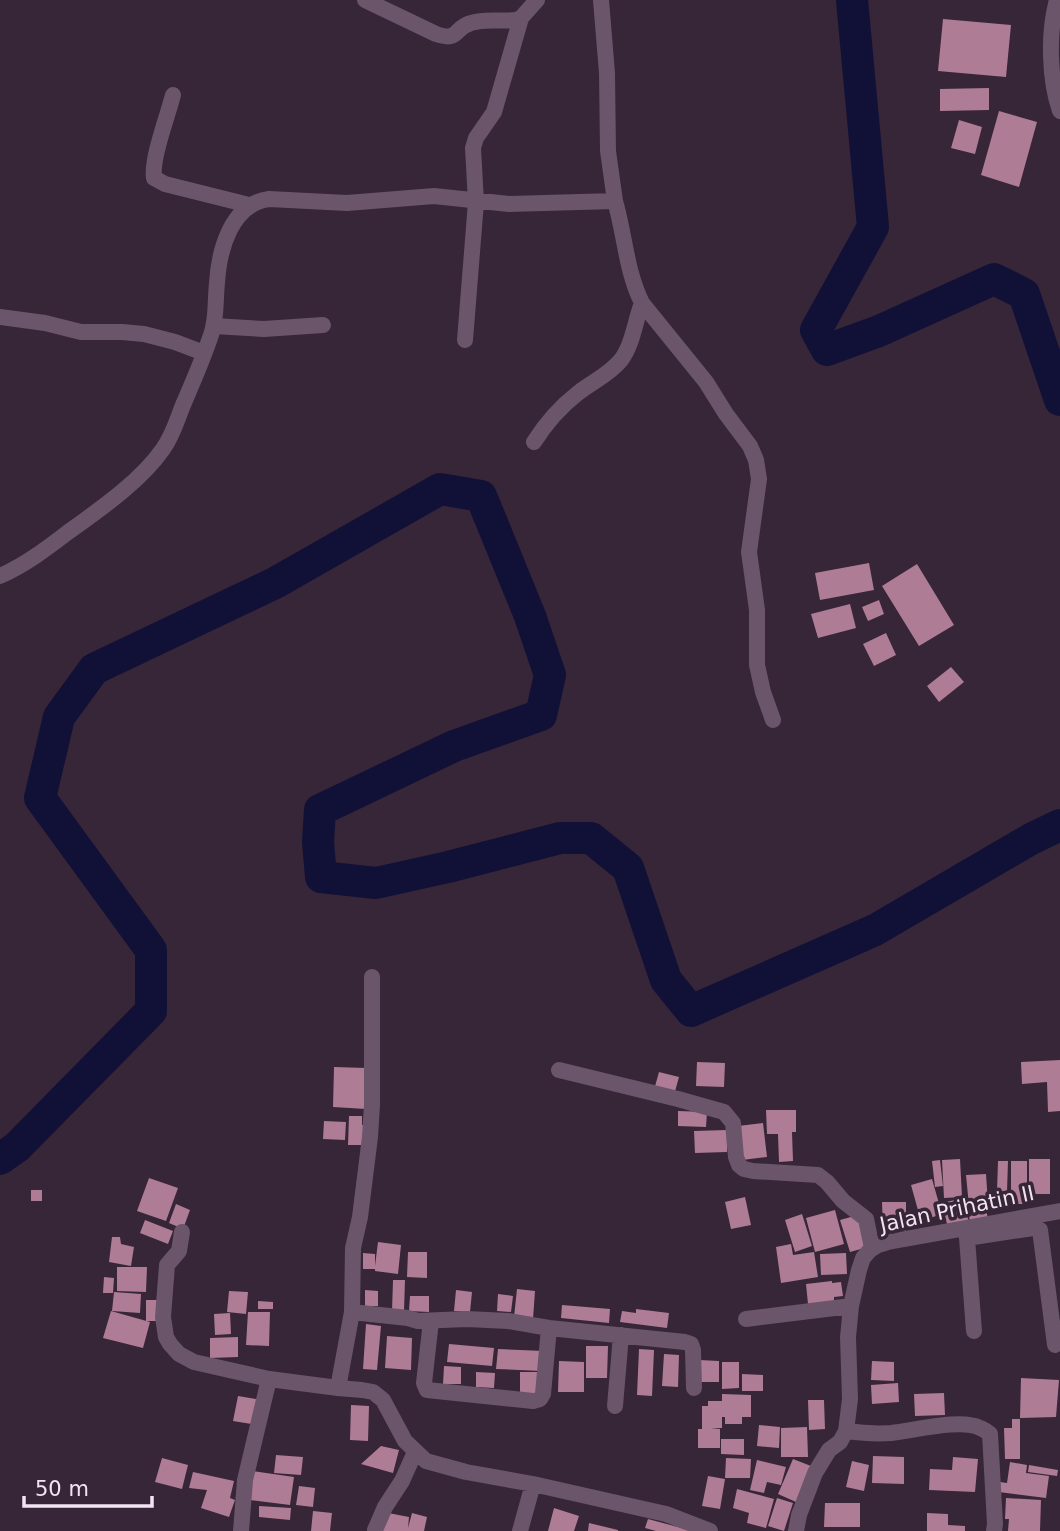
<svg xmlns="http://www.w3.org/2000/svg" width="1060" height="1531" viewBox="0 0 1060 1531" font-family="'DejaVu Sans',sans-serif">
	<rect width="100%" height="100%" fill="#372538"/>
	<g fill="none" stroke-linecap="round" stroke-linejoin="round">
		<!-- river -->
		<path stroke="#111137" stroke-width="32" d="M852 0 873 227 816 330 827 350 879 331 994 279 1024 294 1060 400
			M0 1159 17 1147 151 1011V950L40 798 59 717 94 669 275 583 440 489 481 496 530 616 550 675 541 715 454 746 320 810 318 842 321 877 376 883 448 867 560 838H591L628 868 666 980 691 1011 875 930 1031 839 1060 825"/>
	</g>
	<!-- building -->
	<path fill="#af7c95" d="M943 19 1011 25 1006 77 938 71Z
		M989 88V110L940 111V89Z
		M999 111 1037 122 1019 187 981 175Z
		M959 120 982 127 975 154 951 148Z
		M869 563 874 590 820 600 815 573Z
		M917 564 954 625 919 646 882 586Z
		M879 600 884 614 868 621 862 607Z
		M850 604 856 628 818 638 811 614Z
		M886 633 896 655 874 666 863 644Z
		M951 667 964 682 939 702 927 686Z
		M1060 1060V1111L1048 1112 1047 1082 1022 1084 1021 1062Z
		M697 1062 725 1063 724 1087 696 1086Z
		M334 1067 367 1068 366 1109 333 1107Z
		M659 1072 679 1077 674 1095 654 1090Z
		M766 1110H796V1132H792L793 1161 779 1162 778 1134H767Z
		M678 1111 707 1112 706 1127 678 1126Z
		M349 1116H362V1125H368V1135H362V1145H348Z
		M324 1121 346 1122 345 1140 323 1139Z
		M763 1123 767 1157 742 1160 738 1126Z
		M727 1130V1152L695 1153 694 1131Z
		M960 1159 962 1197 944 1198 942 1160Z
		M1029 1159H1050V1194H1029Z
		M940 1160 943 1186 935 1187 932 1161Z
		M998 1161H1008L1007 1192 997 1191Z
		M1011 1161H1027V1204H1011Z
		M986 1174 988 1204 969 1206 966 1175Z
		M149 1178 178 1188 166 1221 137 1211Z
		M932 1179 942 1214 921 1221 911 1185Z
		M31 1190H42V1201H31Z
		M745 1197 751 1225 731 1229 725 1202Z
		M963 1198 969 1223 948 1228 942 1203Z
		M882 1202H906V1231L883 1232Z
		M176 1204 190 1210 183 1229 169 1223Z
		M986 1205 988 1222 970 1224 968 1207Z
		M835 1210 844 1244 815 1252 806 1218Z
		M802 1214 812 1246 795 1252 785 1220Z
		M858 1215 868 1247 850 1252 840 1220Z
		M145 1220 173 1231 168 1244 140 1233Z
		M112 1237H120L121 1244 134 1247 131 1266 109 1262Z
		M378 1242 401 1245 398 1274 375 1271V1269H363V1253L375 1254V1266Z
		M791 1244 793 1255 814 1252 818 1277 781 1283 776 1247Z
		M408 1252H427V1278L407 1277Z
		M846 1253 847 1274 821 1275 820 1254Z
		M117 1267H147L146 1292 117 1291Z
		M104 1277 114 1278 113 1293H103Z
		M393 1280H405L404 1311H392Z
		M832 1281V1283L841 1282 843 1296 834 1297V1301L808 1304 806 1284Z
		M517 1289 535 1291 533 1319 514 1317Z
		M365 1290 378 1291V1306H365Z
		M456 1290 472 1292 470 1312 454 1311Z
		M229 1291 248 1292 246 1314 227 1312Z
		M114 1292 141 1294 140 1313 112 1311Z
		M498 1294 513 1296 511 1312 497 1311Z
		M410 1296H429V1312L409 1311Z
		M146 1300H160L159 1321H146Z
		M258 1301 273 1302V1309H258Z
		M562 1305 610 1309 609 1323 561 1318Z
		M636 1309 669 1313 667 1328 620 1322 622 1311 636 1313Z
		M111 1311 150 1322 143 1348 103 1338Z
		M248 1312H270L269 1346 246 1345Z
		M230 1313 231 1334 215 1335 214 1314Z
		M366 1324 381 1326 377 1370 363 1369Z
		M387 1336 412 1338 411 1370 385 1368Z
		M238 1337V1357L210 1358V1338Z
		M449 1344 494 1348 492 1366 447 1362Z
		M586 1346H608L607 1378H586Z
		M498 1349 544 1351 541 1371 496 1369Z
		M639 1349 654 1350 652 1396 637 1395Z
		M664 1354 679 1355 678 1387 662 1386Z
		M699 1360 719 1361V1382H699Z
		M559 1361 584 1362V1392H558Z
		M872 1361 894 1362V1381L871 1380Z
		M722 1362H739V1388L722 1389Z
		M444 1366 461 1367V1384H443Z
		M476 1372 495 1373 494 1388 476 1387Z
		M520 1372H538L537 1393H520Z
		M742 1374 763 1375V1391H742Z
		M1021 1378 1059 1380 1056 1417 1020 1418Z
		M898 1383 899 1402 872 1404 871 1385Z
		M944 1393 945 1415 915 1416 914 1394Z
		M722 1394 751 1395V1417H742V1424H725V1417H722V1428H711L720 1429V1448H698V1429H702V1406H708V1401H722Z
		M238 1396 262 1400 258 1425 233 1421Z
		M808 1400H824L825 1429 809 1430Z
		M351 1405 369 1406 368 1441 350 1440Z
		M1012 1419H1020V1459H1005L1004 1428H1012Z
		M759 1425 780 1427 779 1448 757 1446Z
		M807 1427 808 1457H781V1428Z
		M721 1439H744V1455L721 1454Z
		M381 1446 399 1450 393 1473 361 1464Z
		M276 1455 303 1457 301 1475 274 1473Z
		M873 1456 904 1457V1484L872 1483Z
		M953 1457 978 1459 975 1492 929 1490 930 1469 952 1470Z
		M162 1458 188 1465 182 1489 155 1482Z
		M726 1458 751 1459 750 1478H725Z
		M793 1459 811 1466 796 1502 778 1494Z
		M757 1460 786 1467 781 1485 767 1482 764 1493 750 1490Z
		M852 1461 869 1465 864 1491 846 1487Z
		M1010 1462 1027 1465 1026 1473 1049 1476 1046 1498 999 1492 1000 1482 1007 1483Z
		M1029 1465 1058 1470 1057 1476 1028 1472Z
		M253 1471 294 1477 290 1505 249 1500Z
		M193 1472 234 1481 230 1498 235 1500 229 1517 201 1508 207 1490 189 1488Z
		M708 1476 725 1479 720 1509 702 1506Z
		M299 1486 315 1488 313 1507 296 1505Z
		M737 1489 774 1499 766 1528 747 1523 749 1513 733 1508Z
		M777 1498 793 1503 784 1531 768 1526Z
		M1006 1498 1041 1500 1040 1531H1008L1009 1519H1005Z
		M825 1503H860V1527H824Z
		M259 1506 291 1508 290 1520 259 1517Z
		M554 1508 579 1516 574 1531H548Z
		M313 1511 332 1513 330 1531H311Z
		M383 1512 409 1517 408 1528 412 1513 427 1517 424 1531H380Z
		M927 1513 948 1514V1525L965 1526V1531H927Z
		M648 1519 689 1530V1531H656L645 1528Z
		M589 1523 618 1530V1531H588Z"/>
	<g fill="none" stroke-linecap="round" stroke-linejoin="round">
		<!-- minor -->
		<path stroke="#6a556b" stroke-width="16" d="M365 0 436 34C460 42 453 28 471 23 485 18 502 22 516 20L521 18 537 0
			M1057 0C1048 32 1049 79 1060 111
			M173 95C168 115 151 159 154 178L165 184 249 205
			M615 201C625 235 626 271 642 303L706 382 726 414 750 446 756 460 759 479 749 552 757 610V665L763 692 773 720
			M0 317 45 323 81 332H122L144 334 175 342 204 353
			M214 326 264 329 323 325
			M465 340 476 202 473 148 476 138 494 112 521 18
			M534 442C546 423 560 407 578 393 592 382 610 374 621 360 633 344 635 321 642 303
			M0 576C25 565 46 549 67 533 99 510 141 481 163 449 173 435 177 420 183 405 193 382 203 359 211 335 217 319 215 300 217 283 219 250 231 204 269 199L347 203 434 196 509 204 615 201 608 151 607 73 601 0
			M559 1070 678 1099 724 1112 733 1123 736 1157 739 1165 744 1169 753 1171 818 1175 827 1182 843 1201 866 1219 871 1243 878 1245
			M966 1228 967 1238 1033 1228 1040 1230 1055 1345
			M182 1232 179 1251 167 1265 163 1317 166 1337 170 1344 179 1354 194 1362 269 1379 338 1388 362 1390 373 1392 383 1400 405 1441 426 1461 466 1472 533 1484 666 1514 710 1531
			M967 1238 974 1331
			M352 1312 408 1318 418 1321 467 1319 508 1321 549 1328 685 1342 691 1344 693 1350 694 1388
			M746 1319 851 1306
			M431 1321 424 1383 427 1390 533 1401 540 1399 543 1394 549 1328
			M338 1388 352 1312 353 1248 360 1217 370 1137 372 1105V977
			M615 1406 621 1335
			M846 1431C861 1433 876 1434 891 1433 913 1431 961 1418 980 1428 984 1429 987 1432 990 1434L995 1524 994 1531
			M375 1530 385 1507 402 1481 415 1452
			M241 1531 245 1480 269 1379
			M520 1531 533 1484
			M796 1531 799 1515 815 1473 829 1450 840 1442 846 1431 850 1399 848 1337 851 1306 859 1270 863 1258 870 1250 878 1245 888 1242 1060 1211"/>
	</g>
	<g text-anchor="middle" stroke-width="7" stroke-linejoin="round" paint-order="stroke">
		<!-- street labels -->
		<g font-size="21" fill="#f2e5f2" stroke="#372538">
			<text transform="translate(957 1209) rotate(-12)" y="7">Jalan Prihatin II</text>
		</g>
	</g>
	<!-- scale -->
	<path d="M24 1496v10h128v-10" fill="none" stroke="#f2e5f2" stroke-width="3.5"/>
	<text x="35" y="1496" font-size="21" fill="#f2e5f2" stroke="#372538" stroke-width="5" paint-order="stroke">50 m</text>
</svg>
